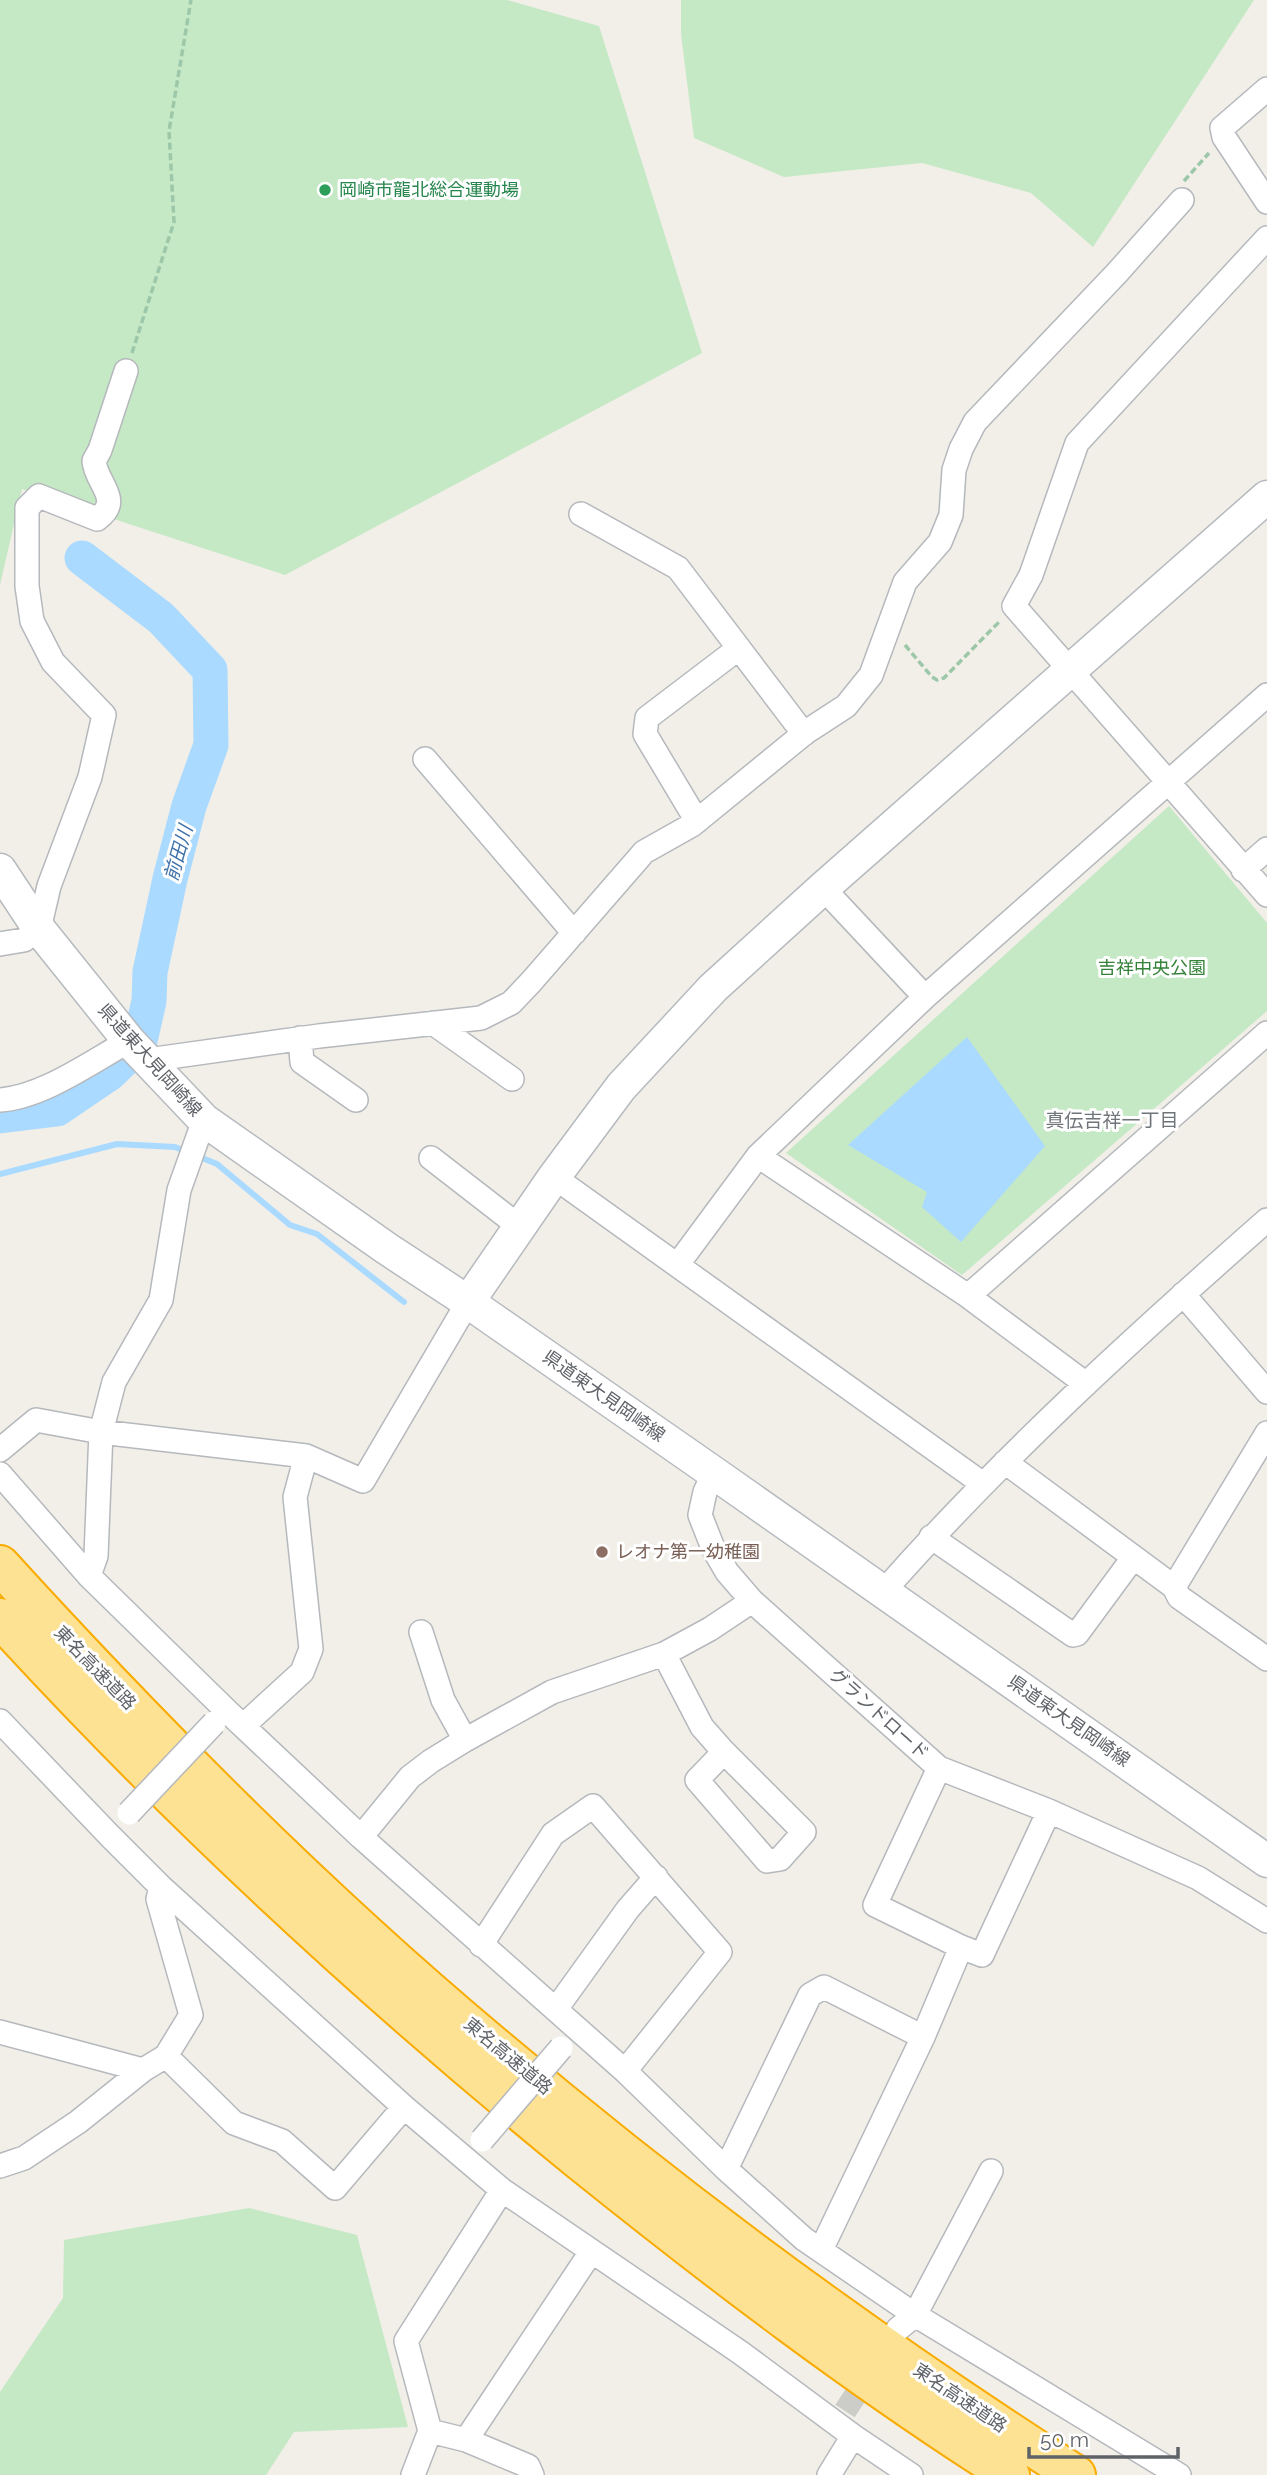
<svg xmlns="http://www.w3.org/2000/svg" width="1267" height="2475" viewBox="0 0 1267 2475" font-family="Raleway,'Noto Sans JP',sans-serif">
	<rect width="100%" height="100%" fill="#f1efe8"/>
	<!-- green -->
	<path fill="#c5e8c5" d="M0 0H507L599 26 702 353 285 575 22 489 0 585Z
		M681 0H1254L1093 247 1031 193 922 163 784 177 694 138 681 34Z
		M1169 806 1267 923V1011L962 1275 786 1153Z
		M249 2208 357 2235 408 2427 294 2432 266 2475H0V2392L63 2298 64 2240Z"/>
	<!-- water -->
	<path fill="#aadaff" d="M967 1037 1045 1146 961 1242 922 1207 927 1192 848 1145Z"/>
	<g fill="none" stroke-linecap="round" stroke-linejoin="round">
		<!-- stream -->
		<path stroke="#aadaff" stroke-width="6" d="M0 1174 117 1144 175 1147 217 1164 290 1225 317 1234 404 1302"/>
		<!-- river -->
		<path stroke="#aadaff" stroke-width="35" d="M0 1116 57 1109 110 1073 139 1045 149 1001 150 972 170 879 189 806 211 745 210 670 161 618 82 558"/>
		<!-- street-tunnel -->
		<path stroke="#ccccc8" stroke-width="23" stroke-dasharray="23 11" stroke-linecap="butt" d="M845 2411 872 2370"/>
		<!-- street casing -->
		<g stroke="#b5b8bc" stroke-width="26">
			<path id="street" d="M1267 89 1222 128 1224 137 1267 202
				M1267 238 1077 443 1031 575 1014 606 1267 895
				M581 514 678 568 804 734
				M425 759 574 933
				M697 821 645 734 647 718 739 648
				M1243 870 1267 849
				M823 888 925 997
				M0 944 24 940 39 929 49 886 90 777 104 715 53 662 32 621 27 586V508L39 496 97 519C124 500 96 484 94 461L100 450 126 371
				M433 1023 512 1079
				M300 1038 302 1062 356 1100
				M148 1060 319 1036 481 1018 511 1003 531 982 644 852 692 825 806 732 846 706 871 675 905 582 940 542 951 515 954 470 961 449 975 422 1116 274 1182 200
				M0 1100C43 1097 91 1062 129 1041
				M758 1156 968 1296 1086 1384
				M431 1158 520 1227
				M554 1177 983 1484
				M678 1264 758 1156 925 997 1267 695
				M1183 1294 1267 1392
				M968 1296 1267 1033
				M0 1450 36 1420 101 1432 306 1456 363 1481 468 1302
				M1005 1462 1174 1587 1179 1597 1267 1659
				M714 1473 705 1492 700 1515 713 1548 727 1572 752 1601 939 1768 1049 1811 1198 1878 1267 1921
				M0 1474 89 1576 228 1712 361 1837 625 2071 726 2169 804 2239 915 2315 1179 2475
				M931 1537 1073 1635 1077 1634 1133 1558
				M89 1576 96 1556 101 1432 114 1382 161 1300 179 1190 204 1120
				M1174 1587 1267 1433
				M883 1592C1001 1458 1133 1338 1267 1220
				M421 1632 443 1700 465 1740
				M664 1654 702 1727 724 1752 804 1832 780 1859 767 1861 697 1780 724 1752
				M0 1721 110 1836 161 1887 158 1899 191 2015 166 2056 143 2070 78 2122 24 2158 0 2166
				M243 1726 302 1672 311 1649 295 1497 306 1456
				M939 1768 875 1905 961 1947 982 1955 1049 1811
				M361 1837 410 1777 431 1761 465 1740 552 1692 664 1654 710 1629 752 1601
				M161 1887 404 2107 502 2190 741 2353 853 2436 911 2475
				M481 1945 553 1834 593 1806 720 1952 625 2071
				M556 2009 628 1909 656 1877
				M0 2032 143 2070
				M166 2056 234 2123 282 2141 335 2188 404 2107
				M726 2169 810 1995 824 1987 923 2037
				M502 2190 406 2341 430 2431 466 2440 528 2466 532 2475
				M821 2250 923 2037 961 1947
				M898 2329 915 2315 991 2171
				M466 2440 591 2252
				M413 2475 430 2431
				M829 2475 853 2436"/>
		</g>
		<!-- secondary casing -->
		<g stroke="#b6babf" stroke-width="35">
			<path id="secondary" d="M0 870 39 929 129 1041 204 1120 386 1248 468 1302 714 1473 1267 1861
				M468 1302 554 1177 621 1087 713 988 823 888 1267 497"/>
		</g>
		<!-- highway casing -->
		<g stroke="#f9ab00" stroke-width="42">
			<path id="highway" d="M0 1565C153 1733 314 1895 488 2041 674 2199 871 2344 1076 2475
				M0 1618C179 1814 374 1993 579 2160 717 2271 860 2380 1010 2475"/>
		</g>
		<!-- path -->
		<path stroke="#9cc7a9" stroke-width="3.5" stroke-dasharray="7 3.5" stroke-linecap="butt" d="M1184 181 1209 153
			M132 353 174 222 169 131 191 0
			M905 645 932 677 937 680 944 678 1001 620"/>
		<!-- street -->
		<use href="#street" stroke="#fff" stroke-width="23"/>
		<!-- secondary -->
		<use href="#secondary" stroke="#fff" stroke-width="32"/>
		<!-- highway -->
		<use href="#highway" stroke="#fde293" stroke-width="38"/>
		<!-- street-bridge casing -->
		<g stroke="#b5b8bc" stroke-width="26" stroke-linecap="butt">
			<path id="street-bridge" d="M129 1813 214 1723
				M482 2140 561 2048"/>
		</g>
		<!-- street-bridge -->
		<use href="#street-bridge" stroke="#fff" stroke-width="23"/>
	</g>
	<!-- markers -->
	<circle fill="#2e9e5b" stroke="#fff" stroke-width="2.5" cx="325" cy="190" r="7"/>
	<circle fill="#8d6e63" stroke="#fff" stroke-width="2.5" cx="602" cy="1552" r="7"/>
	<g text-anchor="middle" stroke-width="6" stroke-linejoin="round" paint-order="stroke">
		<!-- leisure labels -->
		<g font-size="18" fill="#27864d" stroke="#fff" text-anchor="start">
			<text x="339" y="196">岡崎市龍北総合運動場</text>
		</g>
		<!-- park labels -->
		<g font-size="18" fill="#348238" stroke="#fff">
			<text x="1152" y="974">吉祥中央公園</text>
		</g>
		<!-- street labels -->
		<g font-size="18" fill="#5f6368" stroke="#fff">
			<text transform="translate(150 1060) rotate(48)" y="6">県道東大見岡崎線</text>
			<text transform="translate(604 1396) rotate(35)" y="6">県道東大見岡崎線</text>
			<text transform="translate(95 1668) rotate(46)" y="6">東名高速道路</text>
			<text transform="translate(879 1714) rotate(42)" y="6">グランドロード</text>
			<text transform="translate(1069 1721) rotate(35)" y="6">県道東大見岡崎線</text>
			<text transform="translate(508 2056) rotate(40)" y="6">東名高速道路</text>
			<text transform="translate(960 2398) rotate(34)" y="6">東名高速道路</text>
		</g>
		<!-- education labels -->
		<g font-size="18" fill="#785e54" stroke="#fff" text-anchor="start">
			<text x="616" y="1558">レオナ第一幼稚園</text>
		</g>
		<!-- water labels -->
		<g font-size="19" font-style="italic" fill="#4174aa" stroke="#fff">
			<text transform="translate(178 853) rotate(-74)" y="7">前田川</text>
		</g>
		<!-- neighbourhood labels -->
		<g font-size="19" fill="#70757a" stroke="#fff">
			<text x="1112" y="1127">真伝吉祥一丁目</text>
		</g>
	</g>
	<!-- scale -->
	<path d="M1029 2447v10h149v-10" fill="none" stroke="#5f6368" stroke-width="3.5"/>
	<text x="1040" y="2447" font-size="21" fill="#5f6368" stroke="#ffffff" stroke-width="5" paint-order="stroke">50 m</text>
</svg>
